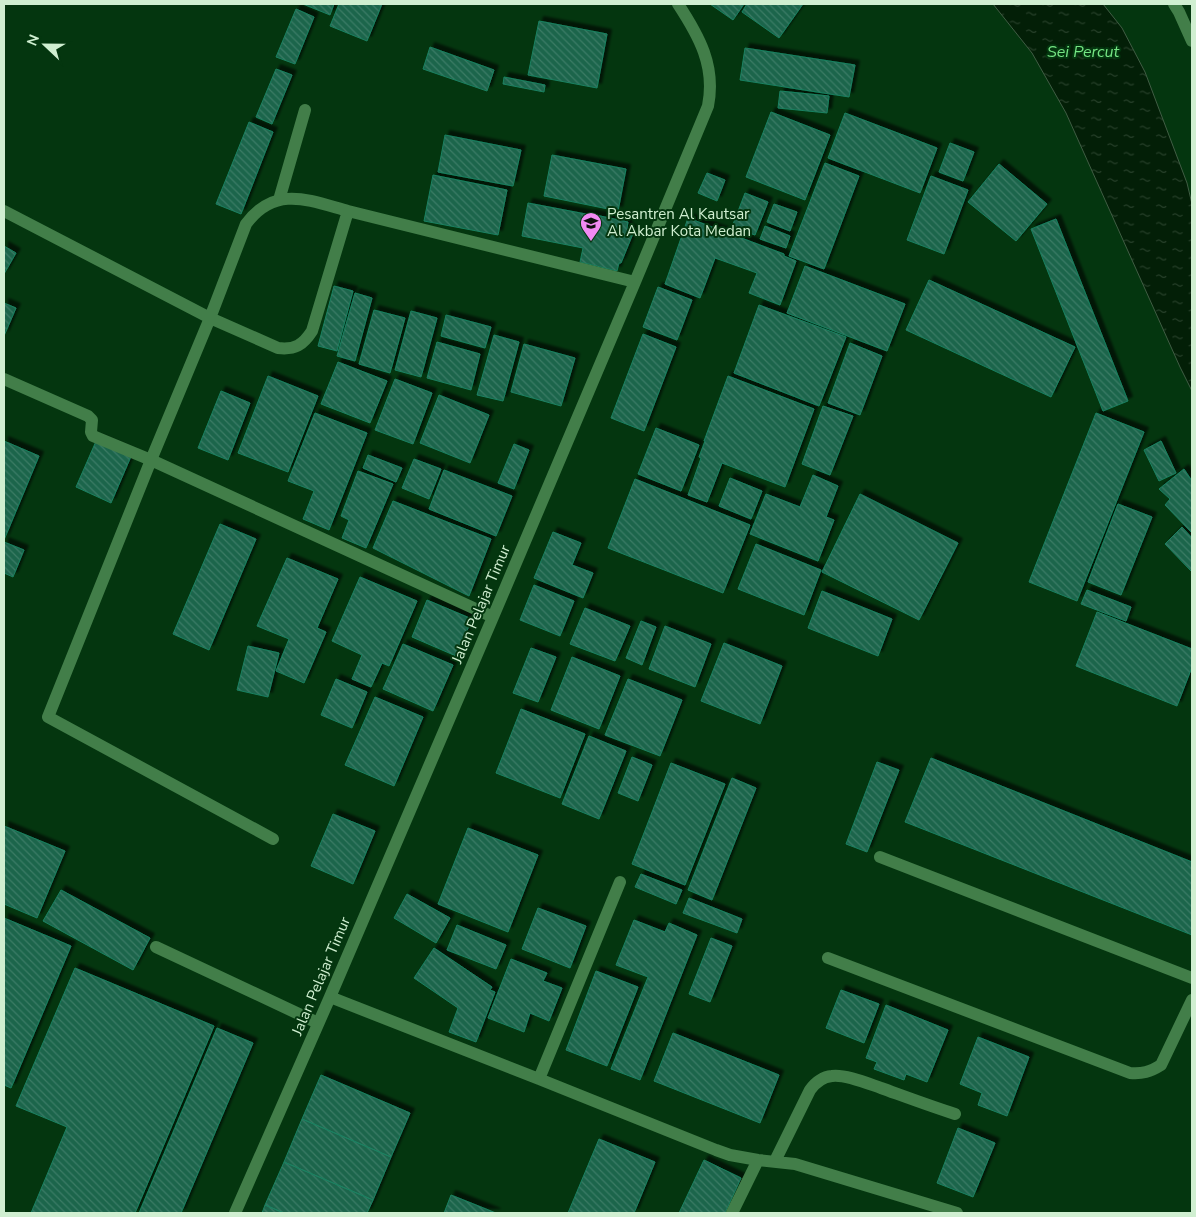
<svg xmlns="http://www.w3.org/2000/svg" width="1196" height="1217" viewBox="0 0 1196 1217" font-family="'Nunito Sans',sans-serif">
	<defs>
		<pattern id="water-ripples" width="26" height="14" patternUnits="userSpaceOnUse" patternTransform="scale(1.25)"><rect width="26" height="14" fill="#031f07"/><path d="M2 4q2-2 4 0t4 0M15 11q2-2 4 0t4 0" fill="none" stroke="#27402a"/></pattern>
		<pattern id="building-back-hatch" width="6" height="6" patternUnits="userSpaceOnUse" patternTransform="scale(1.25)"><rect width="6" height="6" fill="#1b654c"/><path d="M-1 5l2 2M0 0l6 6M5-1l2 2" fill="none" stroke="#3b7b65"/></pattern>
		<filter id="shadow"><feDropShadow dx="4.5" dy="-4.5" stdDeviation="1" flood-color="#0009"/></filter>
	</defs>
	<rect width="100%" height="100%" fill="#04360f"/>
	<!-- water -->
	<path fill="url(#water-ripples)" stroke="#405d44" d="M993 4H1103L1122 28 1145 72 1187 183 1192 204V391L1180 367 1066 113 1032 53Z"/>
	<!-- building -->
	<path fill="url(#building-back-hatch)" stroke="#1a8161" filter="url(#shadow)" d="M303 4H334L330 15Z
		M339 4H382L367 41 330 26Z
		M710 4H744L733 20Z
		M747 4H803L779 38 742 12Z
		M296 9 314 17 295 64 276 57Z
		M539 21 607 34 597 88 528 75Z
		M430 47 494 70 487 91 423 69Z
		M745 48 855 65 849 97 740 80Z
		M276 69 292 75 272 124 256 117Z
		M504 77 545 85 544 92 503 84Z
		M780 91 829 96 827 113 778 108Z
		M771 112 830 135 805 200 746 177Z
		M845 113 937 148 920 193 828 158Z
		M249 122 273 132 241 214 216 204Z
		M445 135 521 150 513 186 438 172Z
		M950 143 974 152 963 181 939 172Z
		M552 155 626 169 618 211 544 196Z
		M825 163 859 176 824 269 789 256Z
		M999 164 1047 204 1016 241 968 202Z
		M707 173 725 180 717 201 698 193Z
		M433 175 507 190 498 235 424 221Z
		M931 176 968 190 944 254 907 240Z
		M745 193 768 202 755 235 732 227Z
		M528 203 591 215V214L628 222 627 228 634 231 621 263H619L617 271 580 262 583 248 522 236Z
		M774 204 797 212 790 231 767 222Z
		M688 218 784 254V256L796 261 780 305 749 293 757 273 715 258 700 298 665 284Z
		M1056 219 1128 401 1103 411 1031 229Z
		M765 226 790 236 786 248 760 239Z
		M4 246 16 253 4 274Z
		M805 266 905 304 887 351 787 313Z
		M929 280 1075 347 1051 397 906 330Z
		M334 286 353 291 337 351 318 346Z
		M658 287 692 300 677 340 643 327Z
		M355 293 372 298 355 361 337 356Z
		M4 303 16 308 4 336Z
		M759 305 846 337 819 406 734 373Z
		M374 310 405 318 390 373 359 364Z
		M411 311 437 318 421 377 395 370Z
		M446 315 491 327 485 348 441 336Z
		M643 334 676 347 644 431 611 418Z
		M494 335 519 342 503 401 477 395Z
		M437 342 480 354 471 390 427 378Z
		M850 343 882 356 860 415 828 403Z
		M524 344 575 358 561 406 511 392Z
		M338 362 387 381 370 423 321 404Z
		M268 376 318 396 288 472 238 453Z
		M728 376 814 409 785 487 722 463 707 502 688 495 701 458 699 457 705 441H704Z
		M395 379 432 393 413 444 375 430Z
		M221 391 250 403 228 460 198 448Z
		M439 395 489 415 470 463 420 443Z
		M823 406 853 416 830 475 802 464Z
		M315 413 367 433 329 530 303 519 314 491 288 481Z
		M1096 413 1144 432 1077 601 1029 582Z
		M656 428 699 445 681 491 638 474Z
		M97 439 132 454 111 503 76 487Z
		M4 441 39 456 4 540Z
		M1161 441 1176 473 1159 481 1144 450Z
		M514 444 529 450 514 489 498 483Z
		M368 455 402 468 396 482 363 468Z
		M414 459 441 469 429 499 402 488Z
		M1184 469 1192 481V533L1165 505 1170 499 1159 489Z
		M444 470 512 496 496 536 429 509Z
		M358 471 393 484 366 548 342 538 349 520 341 516Z
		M813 475 838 486 826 517 834 520 818 561 750 534 766 494 800 507Z
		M730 478 762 491 751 519 719 506Z
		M635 479 750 525 723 593 608 548Z
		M860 494 958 543 919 620 822 572Z
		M393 501 491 539 469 596 373 548Z
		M1118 504 1152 517 1121 595 1088 582Z
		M220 524 256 539 209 650 173 634Z
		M1182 527 1192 538V572L1165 544Z
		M553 532 581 543 572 565 593 573 583 598 534 578Z
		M4 542 24 550 13 577 4 573Z
		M756 544 821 570 804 615 738 589Z
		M287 558 338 579 317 628 326 632 304 683 276 671 289 639 257 626Z
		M360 577 417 601 389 666 382 663 371 687 352 679 362 655 332 641Z
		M534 585 574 601 560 636 520 620Z
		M1087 590 1131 607 1126 621 1081 604Z
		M822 591 892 619 878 656 808 628Z
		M427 600 472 619 456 656 412 637Z
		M585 608 630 626 615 661 570 644Z
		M1097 612 1192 649V667L1177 706 1076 666Z
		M641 621 656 627 642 665 626 658Z
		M665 626 711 644 695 687 649 669Z
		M724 643 782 666 760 724 701 701Z
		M403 644 453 665 433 711 383 689Z
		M248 646 279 653 268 697 237 690Z
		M531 648 556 657 538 702 513 693Z
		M572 657 620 676 599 729 551 710Z
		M336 679 367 692 352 728 321 715Z
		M628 679 682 700 660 756 605 735Z
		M375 697 423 717 394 786 345 765Z
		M521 709 585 734 560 798 496 773Z
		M589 736 626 751 599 819 562 804Z
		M632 757 652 765 638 801 618 793Z
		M931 758 1192 862V935L905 822Z
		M877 762 899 770 867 852 846 844Z
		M671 763 725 784 685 885 632 864Z
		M732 778 756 788 712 900 688 890Z
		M333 814 375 831 353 884 311 866Z
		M4 826 65 851 37 918 4 904Z
		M468 828 538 855 508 932 438 904Z
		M641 874 682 890 676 904 635 887Z
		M61 890 150 938 133 970 43 921Z
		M407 894 450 918 436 943 394 918Z
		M689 898 742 919 737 933 683 913Z
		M538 908 586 926 570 968 522 949Z
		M4 918 71 946 11 1088 4 1085Z
		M634 920 665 932 669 923 697 935 640 1080 611 1069 648 977 616 965Z
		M457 925 506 945 496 969 447 950Z
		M711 938 732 946 710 1002 689 994Z
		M434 948 492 987 490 990 495 992 476 1042 449 1032 458 1008 414 978Z
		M511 959 547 973 543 981 562 988 549 1021 530 1013 524 1032 488 1018Z
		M75 968 214 1026 135 1213H31L67 1127 16 1106Z
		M596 971 638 987 607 1066 566 1050Z
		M841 990 879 1004 864 1043 826 1028Z
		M886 1005 948 1030 927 1082 906 1074 904 1080 874 1069 877 1062 866 1058Z
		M217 1028 253 1043 181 1213H139Z
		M673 1033 779 1075 760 1123 654 1081Z
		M978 1037 1029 1057 1007 1116 978 1105 982 1093 960 1084Z
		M321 1075 410 1113 391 1157 302 1119Z
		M302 1119 391 1157 373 1200 284 1162Z
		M958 1128 995 1143 973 1197 937 1183Z
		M599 1139 655 1162 634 1213H568Z
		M704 1160 741 1178 725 1213H679Z
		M284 1162 373 1200 367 1213H284L265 1205Z
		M451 1195 496 1213H444Z
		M265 1205 284 1213H262Z"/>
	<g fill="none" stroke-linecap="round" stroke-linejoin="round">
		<!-- lane -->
		<path stroke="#427e49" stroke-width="12" d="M156 947 318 1023"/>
		<!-- street -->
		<path stroke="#427e49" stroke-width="12" d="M1174 4 1179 12 1192 41
			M279 200 305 110
			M4 211 210 318 278 348C295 350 303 345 312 331L348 211 635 282
			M4 379 88 416 92 420 91 432 93 436 151 460 493 617
			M273 839 48 717 151 460 210 318 246 224C275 185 308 200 348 211
			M880 857 1192 978
			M828 958 1130 1073C1142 1074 1150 1072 1161 1065L1192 1000
			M330 997 539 1079 716 1150 730 1155 758 1160 795 1164 957 1213
			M539 1079 620 882
			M775 1161 810 1090C815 1083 822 1077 832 1076 845 1074 869 1084 881 1088 906 1097 930 1106 955 1114
			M235 1213 330 997 493 617 635 282 708 106C716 66 699 36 678 4
			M732 1213 758 1160"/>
	</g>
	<!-- icons -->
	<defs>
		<g id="school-pin" transform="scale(1.125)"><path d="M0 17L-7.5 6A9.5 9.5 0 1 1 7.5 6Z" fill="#f28af3" stroke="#04360f"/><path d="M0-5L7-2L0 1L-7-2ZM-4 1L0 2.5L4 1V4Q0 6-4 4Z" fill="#111"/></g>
	</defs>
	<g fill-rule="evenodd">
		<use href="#school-pin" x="591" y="223"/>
	</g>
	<g text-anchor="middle" stroke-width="4" stroke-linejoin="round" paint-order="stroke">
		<!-- poi labels -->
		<g font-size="15" fill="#d0efd1" stroke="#04360f" text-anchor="start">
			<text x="607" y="219">Pesantren Al Kautsar<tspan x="607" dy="17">Al Akbar Kota Medan</tspan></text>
		</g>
		<!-- street labels -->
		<g font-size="15" fill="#d0efd1" stroke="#04360f">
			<text transform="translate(481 604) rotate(-67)" y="5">Jalan Pelajar Timur</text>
			<text transform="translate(321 976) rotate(-67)" y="5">Jalan Pelajar Timur</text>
		</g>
		<!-- water labels -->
		<g font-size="16" font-style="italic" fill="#74e483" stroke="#04360f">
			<text x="1083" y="57">Sei Percut</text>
		</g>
	</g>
	<!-- border -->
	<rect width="1196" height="1217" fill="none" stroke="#d0efd1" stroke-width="10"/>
	<!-- north arrow -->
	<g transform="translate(45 45) rotate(292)" stroke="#04360f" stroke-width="4" paint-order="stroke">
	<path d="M0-4L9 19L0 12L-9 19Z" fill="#d0efd1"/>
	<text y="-8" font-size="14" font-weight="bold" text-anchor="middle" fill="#d0efd1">N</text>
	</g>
</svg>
